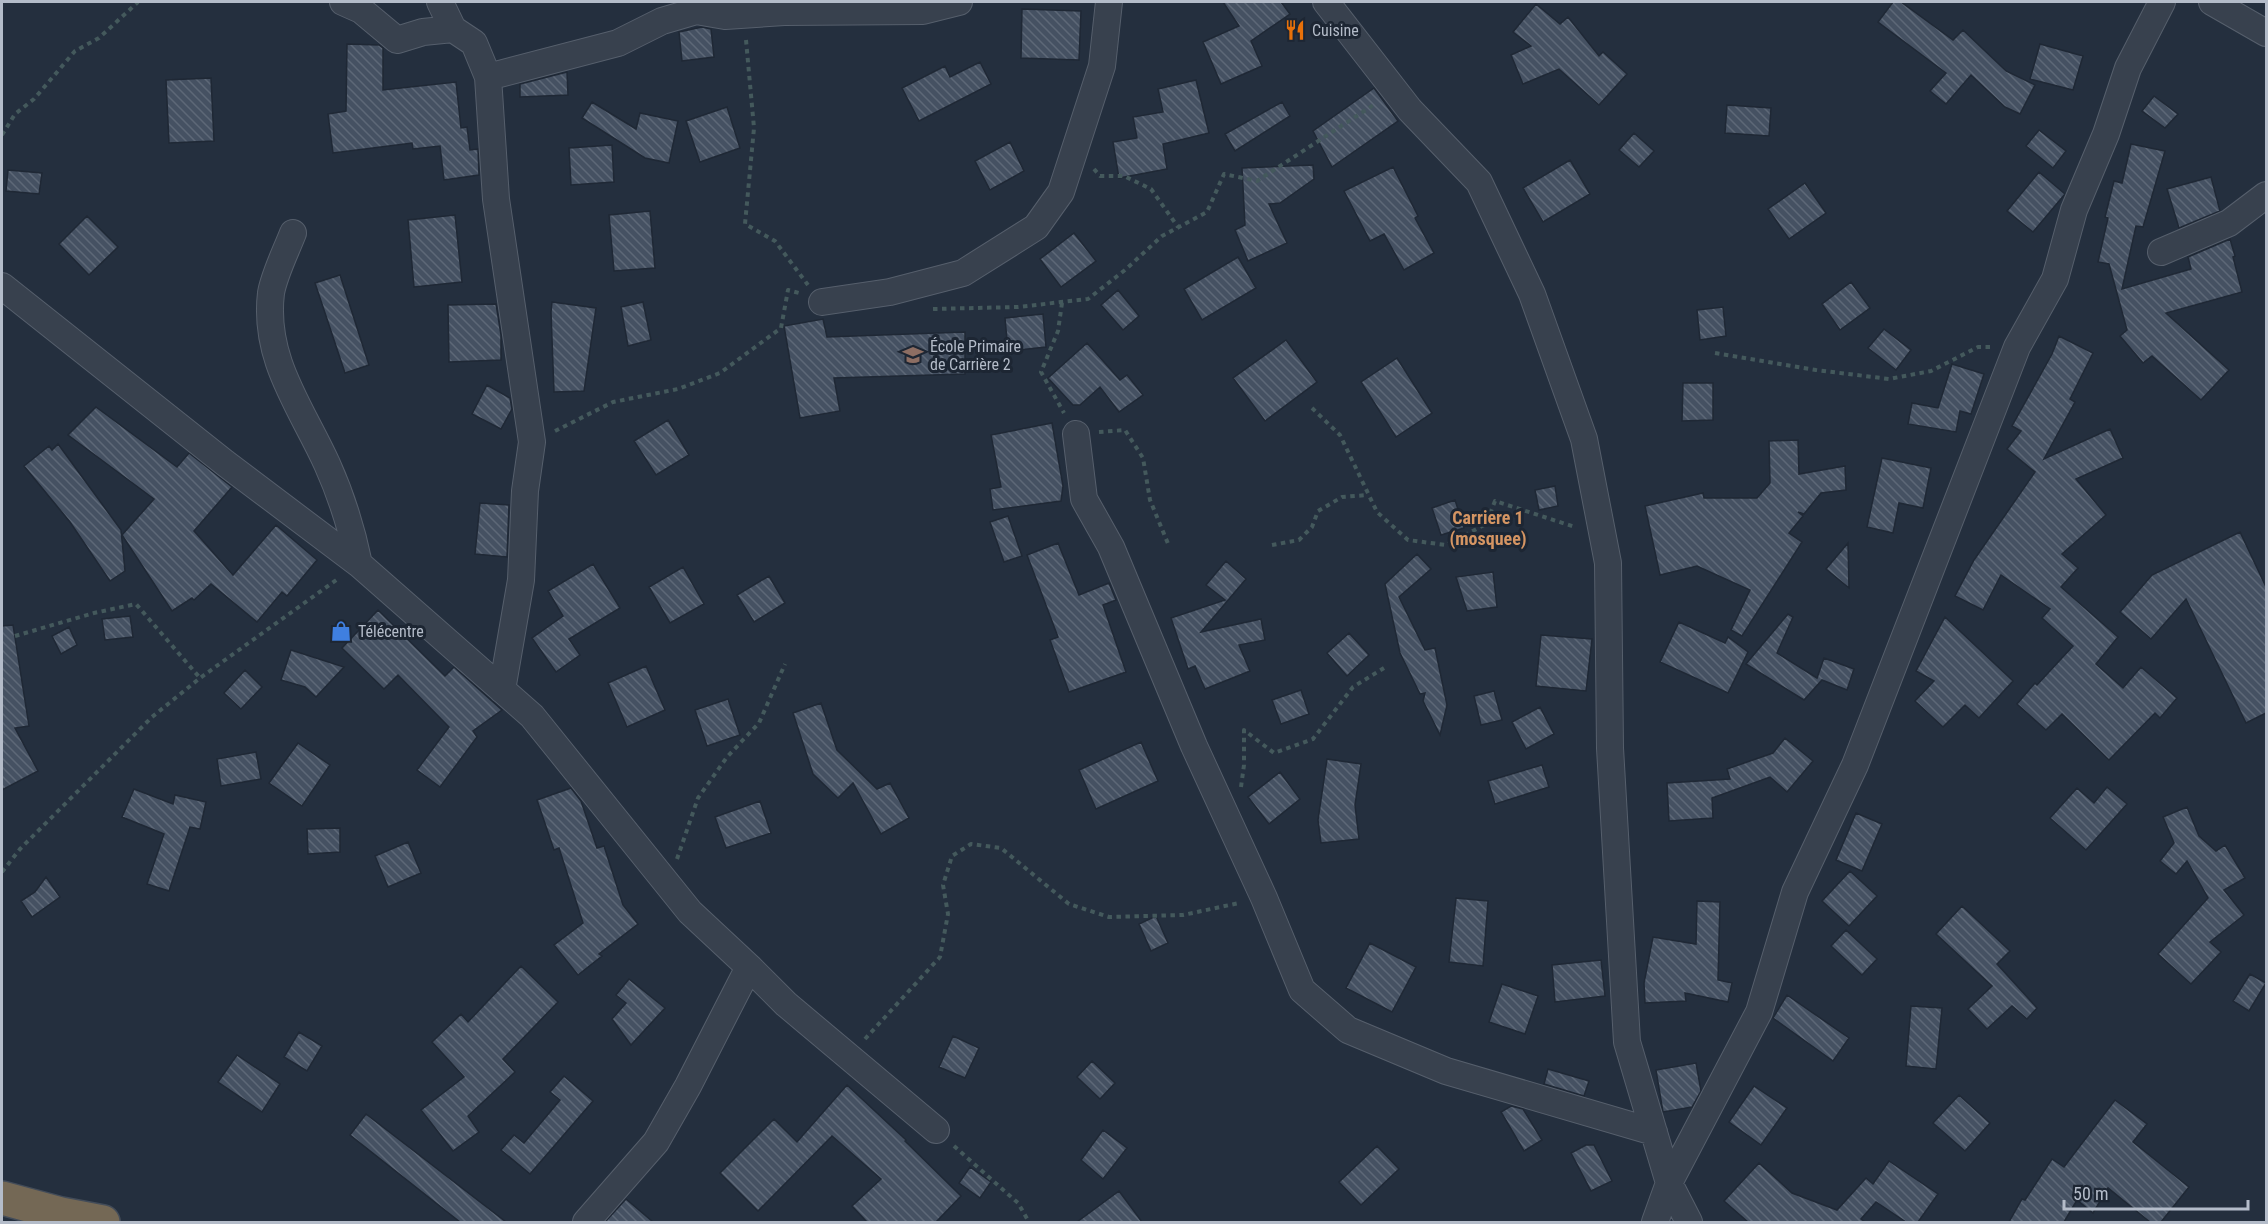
<svg xmlns="http://www.w3.org/2000/svg" width="2268" height="1224" viewBox="0 0 2268 1224" font-family="'Roboto Condensed',sans-serif">
	<defs>
		<pattern id="building-back-hatch" width="6" height="6" patternUnits="userSpaceOnUse" patternTransform="scale(1.5)"><rect width="6" height="6" fill="#455162"/><path d="M-1 5l2 2M0 0l6 6M5-1l2 2" fill="none" stroke="#5d6877"/></pattern>
	</defs>
	<rect width="100%" height="100%" fill="#242f3e"/>
	<!-- building -->
	<path fill="url(#building-back-hatch)" stroke="#1f2835" stroke-width="1.5" d="M1223 2H1281L1290 14 1251 41 1262 66 1221 84 1203 42 1239 26Z
		M1893 2H1901L1953 40 1963 30 2006 71 2035 85 2020 114 2005 107 1971 75 1946 104 1930 91 1946 73 1878 22Z
		M1536 4 1560 24 1568 17 1599 56 1603 52 1627 74 1599 105 1559 69 1523 84 1511 55 1531 46 1513 32Z
		M1022 9 1081 11 1079 60 1021 58Z
		M702 27 711 29 714 57 682 61 679 32Z
		M347 44 379 45 383 48V90L456 82 461 128 467 127 470 150 478 149 479 175 444 180 440 146 413 149 412 143 333 153 328 114 346 111Z
		M2040 44 2083 56 2073 90 2030 79Z
		M980 62 991 84 919 121 902 88 945 66 950 77Z
		M567 72 568 95 520 97V84Z
		M211 78 214 141 169 143 166 80Z
		M1196 80 1209 133 1163 144 1167 169 1119 178 1113 142 1137 138 1133 117 1163 112 1158 89Z
		M1374 88 1398 121 1332 167 1313 131Z
		M2154 96 2178 114 2165 128 2142 111Z
		M592 102 636 129 640 113 678 121 669 163 645 158 582 118Z
		M1282 102 1290 116 1235 151 1225 134Z
		M1727 105 1771 108 1769 136 1725 133Z
		M727 107 740 148 700 162 686 121Z
		M2039 130 2066 151 2053 168 2026 146Z
		M1634 133 1654 151 1639 167 1619 150Z
		M1010 142 1024 171 990 190 975 161Z
		M2131 144 2165 151 2143 227 2136 226 2122 289 2191 269 2188 257 2230 239 2235 256 2233 257 2242 292 2166 313 2229 370 2201 400 2152 356 2143 363 2120 336 2127 330 2109 264 2098 262 2108 218 2105 217 2114 181 2122 183Z
		M612 145 614 182 571 185 569 148Z
		M1570 160 1590 194 1543 222 1523 188Z
		M1313 165 1314 179 1280 203 1269 204 1287 243 1248 261 1235 230 1245 225 1242 168Z
		M1393 167 1418 216 1415 218 1434 253 1404 270 1384 234 1370 241 1344 191Z
		M8 170 42 173 39 194 6 191Z
		M2039 172 2065 194 2033 232 2007 211Z
		M2211 177 2220 211 2179 228 2167 189Z
		M1805 183 1826 213 1789 239 1768 209Z
		M650 211 655 268 614 271 609 215Z
		M455 215 462 282 414 287 408 220Z
		M87 216 118 247 89 275 59 244Z
		M1074 233 1096 261 1061 287 1040 259Z
		M1238 257 1256 288 1202 320 1184 289Z
		M340 275 369 365 345 373 315 283Z
		M1851 282 1870 308 1840 330 1822 304Z
		M1118 290 1139 316 1123 330 1101 305Z
		M552 302 596 308 584 391 554 392 551 312Z
		M643 302 651 340 628 346 621 307Z
		M496 304 501 335V360L449 362 448 305Z
		M1723 307 1726 336 1700 340 1697 310Z
		M1043 314 1046 347 1008 351 1005 318Z
		M823 319 827 337 965 332V374L834 378 840 411 800 418 784 326Z
		M1884 329 1911 350 1896 370 1868 348Z
		M2059 336 2093 353 2070 399 2075 402 2044 459 2110 429 2123 458 2076 479 2106 515 2062 554 2078 568 2061 587 2118 637 2096 664 2123 688 2141 667 2177 698 2160 718 2155 713 2109 760 2062 714 2046 730 2017 704 2035 683 2037 685 2073 646 2042 618 2050 609 2001 575 1983 610 1955 596 1974 560 2035 472 2007 449 2021 431 2012 426 2052 354Z
		M1286 340 1317 382 1265 421 1233 378Z
		M1087 343 1120 380 1127 375 1143 395 1119 412 1100 387 1080 405H1073L1048 378Z
		M1397 358 1432 413 1396 437 1361 382Z
		M1952 364 1984 374 1971 414 1960 411 1956 432 1908 424 1912 403 1938 408Z
		M1683 383H1713V420L1682 421Z
		M487 385 510 398 512 409 501 429 472 414Z
		M96 407 177 467 189 453 232 487 194 531 233 575 276 525 317 560 287 596 282 592 257 622 211 584 194 600 192 598 172 611 122 535 154 499 68 435Z
		M668 420 689 455 656 475 634 441Z
		M1052 423 1063 486 1061 501 993 510 990 489 1001 487 991 435Z
		M1798 440 1799 474 1845 466 1846 490 1821 493 1804 514 1798 512 1803 516 1789 533 1802 542 1742 636 1731 630 1750 590 1697 566 1660 575 1645 506 1703 493 1704 498H1757L1770 483 1769 441Z
		M58 444 121 530 125 571 110 581 70 522 24 466 49 446 52 450Z
		M1882 458 1931 468 1923 508 1899 503 1893 533 1867 527Z
		M1555 486 1558 506 1539 510 1535 490Z
		M1455 500 1464 528 1441 535 1432 508Z
		M480 503 509 505 507 557 475 554Z
		M1008 516 1022 556 1004 562 990 522Z
		M2240 532 2266 587V713L2246 723 2186 599 2151 639 2120 612 2152 575Z
		M1058 543 1079 595 1109 583 1116 600 1103 605 1126 672 1069 692 1050 640 1058 637 1027 555Z
		M1848 543 1849 588 1826 569Z
		M1417 554 1431 569 1399 597 1425 650 1435 648 1447 705 1440 735 1423 701 1425 693 1420 694 1400 653 1385 584Z
		M1226 561 1246 579 1201 632 1261 619 1265 640 1239 645 1250 671 1205 689 1195 666 1188 669 1171 618 1225 600 1206 585Z
		M593 564 620 608 569 639 580 655 556 672 532 638 563 616 548 591Z
		M683 567 704 604 670 623 649 587Z
		M1493 572 1497 607 1467 611 1456 577Z
		M769 576 785 603 754 622 737 595Z
		M378 610 445 676 454 667 502 710 473 731 477 737 440 787 417 770 449 727 398 675 384 689 342 648Z
		M1788 614 1793 617 1777 653 1817 678 1824 658 1854 669 1847 690 1822 680 1804 700 1746 664Z
		M130 616 133 637 105 640 102 619Z
		M1945 617 2013 681 1979 718 1965 705 1943 727 1915 701 1934 681 1916 671Z
		M1679 622 1725 643 1728 637 1748 652 1728 693 1660 662Z
		M13 625 29 726 15 728 38 771 2 790V626Z
		M69 627 77 645 61 654 52 636Z
		M1349 633 1369 655 1347 676 1327 653Z
		M1541 635 1592 639 1586 691 1536 686Z
		M291 650 344 667 316 697 305 687 281 680Z
		M646 666 665 710 627 727 608 683Z
		M245 670 262 687 241 709 224 693Z
		M1301 690 1309 714 1281 724 1272 700Z
		M1494 691 1502 720 1481 725 1474 696Z
		M728 699 740 735 707 746 695 710Z
		M821 703 837 750 877 789 890 783 909 818 881 834 853 783 838 798 813 774 793 713Z
		M1540 707 1554 734 1526 749 1512 722Z
		M1785 738 1813 761 1787 792 1770 777 1712 798 1713 818 1669 821 1667 783 1730 779 1727 769 1773 753Z
		M1141 742 1158 781 1096 809 1079 770Z
		M298 743 330 765 302 806 269 783Z
		M256 752 261 779 221 786 217 759Z
		M1327 759 1361 764 1355 805 1359 839 1321 843 1318 820Z
		M1542 765 1549 787 1495 804 1488 781Z
		M1280 772 1300 799 1269 824 1248 797Z
		M2107 787 2127 804 2086 850 2050 818 2077 788 2094 803Z
		M571 788 581 801 597 848 604 846 623 905 638 924 599 954 602 956 578 975 554 945 583 923 559 848 554 850 537 800Z
		M134 789 173 804 175 795 206 802 200 829 190 827 169 891 147 884 164 834 122 817Z
		M760 801 771 833 726 848 715 817Z
		M2187 807 2199 836 2216 851 2225 845 2245 878 2224 890 2244 915 2210 942 2221 952 2191 984 2158 954 2208 898 2187 861 2176 874 2160 861 2174 843 2163 817Z
		M1856 813 1882 824 1862 871 1836 860Z
		M340 828V852L308 854 307 829Z
		M408 842 421 873 388 887 375 856Z
		M1850 871 1877 896 1849 926 1822 901Z
		M46 877 60 897 32 917 21 901 35 892Z
		M1456 898 1488 901 1483 966 1449 962Z
		M1697 901 1720 902 1718 980 1732 983 1728 1002 1685 993 1686 1001 1645 1003 1644 983 1653 937 1696 944Z
		M1962 906 2010 951 1997 964 2037 1008 2027 1019 2012 1006 1987 1029 1968 1009 1992 986 1936 934Z
		M1156 916 1168 943 1151 951 1139 924Z
		M1846 930 1877 959 1862 975 1831 946Z
		M1370 943 1416 967 1392 1012 1346 988Z
		M1601 960 1605 996 1555 1002 1552 965Z
		M521 966 558 1002 503 1059 515 1072 468 1116 479 1132 453 1151 421 1110 464 1077 432 1042 461 1014 468 1022Z
		M2250 974 2266 983 2249 1011 2233 1001Z
		M629 979 665 1008 631 1045 612 1019 626 1003 616 995Z
		M1502 984 1538 996 1525 1034 1489 1022Z
		M1787 995 1849 1038 1833 1061 1773 1018Z
		M1911 1006 1942 1008 1936 1069 1906 1066Z
		M299 1032 322 1046 307 1071 284 1057Z
		M953 1036 979 1048 965 1078 939 1067Z
		M237 1055 280 1084 262 1112 218 1082Z
		M1092 1061 1115 1083 1100 1099 1077 1077Z
		M1696 1063 1701 1091 1692 1107 1663 1112 1656 1070Z
		M1548 1069 1589 1081 1584 1096 1544 1084Z
		M564 1076 593 1101 530 1174 501 1150 514 1135 524 1143 560 1100 550 1092Z
		M847 1085 906 1140 905 1141 961 1196 936 1222H867L852 1206 881 1179 832 1136 758 1211 720 1173 774 1119 797 1142Z
		M1754 1086 1787 1108 1761 1145 1729 1122Z
		M1959 1095 1990 1123 1965 1151 1933 1123Z
		M2115 1100 2147 1124 2133 1142 2189 1187 2161 1222H2150L2108 1188 2093 1213 2077 1200 2064 1222H2009L2022 1199 2025 1200 2052 1159 2064 1167Z
		M1511 1106 1523 1109 1542 1140 1524 1151 1501 1112Z
		M366 1114 506 1222H460L350 1135Z
		M1103 1130 1127 1148 1103 1179 1081 1160Z
		M1586 1145H1594L1612 1181 1591 1191 1571 1153Z
		M1377 1146 1399 1169 1361 1205 1339 1182Z
		M1889 1161 1938 1194 1918 1222H1906L1876 1202 1861 1219 1865 1222H1748L1724 1201 1759 1163 1792 1193 1837 1210 1866 1178 1873 1184Z
		M970 1167 991 1182 980 1198 959 1183Z
		M1119 1191 1142 1222H1077Z
		M626 1199 653 1222H605Z"/>
	<g fill="none" stroke-linecap="round" stroke-linejoin="round">
		<!-- minor casing -->
		<g stroke="#565f6c" stroke-width="28">
			<path id="minor" d="M343 2 361 10 397 40 423 32 453 29
				M440 2 453 29 474 43 488 77 496 199 532 442 525 491 521 580 502 690
				M1326 2 1410 110 1479 182 1532 294 1584 439 1608 563 1610 748 1627 1042 1669 1183 1689 1222
				M2212 2 2266 33
				M488 77 618 43 662 21 696 11 725 16 784 12 923 11 959 2
				M293 233C286 251 274 275 271 293 263 359 301 407 327 464 341 495 352 530 359 564
				M2161 252 2229 223 2266 195
				M2 286 225 463 359 564 532 716 690 912 749 967 786 1004 936 1130
				M822 302 890 292 963 273 1036 227 1061 192 1102 66 1109 2
				M1076 434 1084 499 1111 547 1194 746 1264 898 1302 990 1348 1030 1446 1071 1654 1132
				M586 1222 656 1142 688 1086 749 967
				M1655 1222 1669 1183 1759 1012 1795 892 1855 765 2017 347 2055 279 2074 210 2106 134 2128 68 2162 2"/>
		</g>
		<!-- highway casing -->
		<g stroke="#434c59" stroke-width="36">
			<path id="highway" d="M2 1198 61 1214 103 1222"/>
		</g>
		<!-- path -->
		<path stroke="#44595c" stroke-width="4" stroke-dasharray="4.5 4.5" stroke-linecap="butt" d="M746 40 754 128 745 224 775 241 808 285
			M2 135 15 114 34 99 75 51 99 38 138 2
			M1094 169 1100 176H1124L1151 189 1178 227
			M1062 303 1058 331 1041 372 1064 413
			M933 309 1018 307 1088 299 1125 270 1162 236 1207 212 1224 174 1257 181 1375 104
			M1715 353 1816 370 1889 379 1931 371 1978 347H1991
			M1312 408 1340 435 1377 512 1408 540 1446 545 1486 524 1495 501 1575 527
			M555 431 613 402 678 389 720 373 781 328 788 290 799 293
			M1099 432 1125 430 1143 458 1150 500 1169 546
			M1272 545 1299 540 1312 527 1318 511 1342 497 1368 495
			M15 636 94 613 136 604 200 678
			M1241 787 1244 765V730L1274 753 1313 739 1353 687 1384 668
			M677 859 698 798 727 757 759 723 785 664
			M2 872 20 849 152 717 200 678 339 578
			M865 1039 940 957 948 914 943 885 952 856 971 844 1001 848 1069 904 1109 917 1183 915 1239 903
			M954 1146 1018 1203 1029 1222"/>
		<!-- minor -->
		<use href="#minor" stroke="#38414e" stroke-width="26"/>
		<!-- highway -->
		<use href="#highway" stroke="#746855" stroke-width="33"/>
	</g>
	<!-- icons -->
	<defs>
		<g id="restaurant-bare" transform="scale(1.62)"><path d="M-5-6h1v4h1v-4h1v4h1v-4h1v5L-1.5 .5V6h-2V.5L-5-1ZM5-6V6H3V1.5H1.5Q1.5-4 5-6Z" fill="#e8710a" stroke="#1d2633" stroke-width="2.5" paint-order="stroke"/></g>
		<g id="school-bare" transform="scale(1.62)"><path d="M0-5L7-2L0 1L-7-2ZM-4 1L0 2.5L4 1V4Q0 6-4 4Z" fill="#8d6e63" stroke="#1d2633" stroke-width="2.5" paint-order="stroke"/></g>
		<g id="shop-bare" transform="scale(1.62)"><path d="M-5-2.5h2.3a2.7 3.5 0 0 1 5.4 0H5L5.5 6h-11ZM-1.5-2.5h3a1.5 2.3 0 0 0-3 0Z" fill="#3f7fe0" stroke="#1d2633" stroke-width="2.5" paint-order="stroke"/></g>
	</defs>
	<g fill-rule="evenodd">
		<use href="#restaurant-bare" x="1295" y="30"/>
		<use href="#school-bare" x="913" y="355"/>
		<use href="#shop-bare" x="341" y="631"/>
	</g>
	<g text-anchor="middle" stroke-width="6" stroke-linejoin="round" paint-order="stroke">
		<!-- poi labels -->
		<g font-size="16" fill="#b4bcc9" stroke="#1d2633" text-anchor="start">
			<text x="1312" y="36">Cuisine</text>
			<text x="930" y="352">École Primaire<tspan x="930" dy="18">de Carrière 2</tspan></text>
			<text x="358" y="637">Télécentre</text>
		</g>
		<!-- neighbourhood labels -->
		<g font-size="18" font-weight="bold" fill="#d59563" stroke="#1d2633">
			<text x="1488" y="524">Carriere 1<tspan x="1488" dy="21">(mosquee)</tspan></text>
		</g>
	</g>
	<!-- border -->
	<rect width="2268" height="1224" fill="none" stroke="#b4bcc9" stroke-width="6"/>
	<!-- scale -->
	<path d="M2064 1200v9h184v-9" fill="none" stroke="#b4bcc9" stroke-width="3"/>
	<text x="2073" y="1200" font-size="18" fill="#b4bcc9" stroke="#1d2633" stroke-width="4.5" paint-order="stroke">50 m</text>
</svg>
